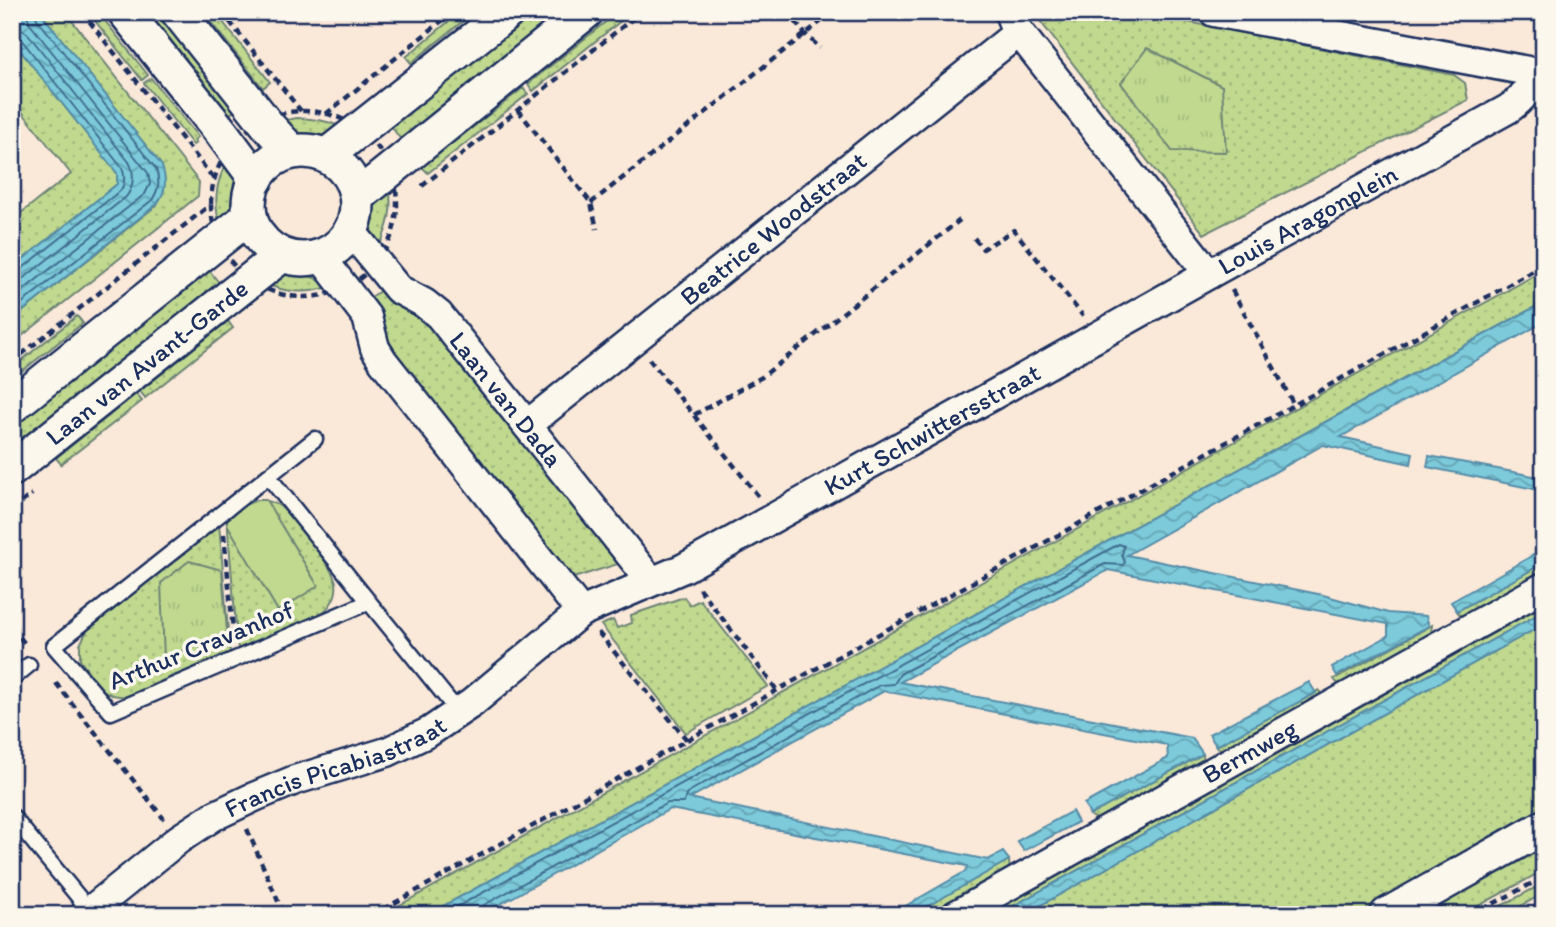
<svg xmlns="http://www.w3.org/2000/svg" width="1556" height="927" viewBox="0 0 1556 927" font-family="Itim,sans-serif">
	<defs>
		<pattern id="grass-dots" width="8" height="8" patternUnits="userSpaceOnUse" patternTransform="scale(1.75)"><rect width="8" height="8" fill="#c0d98f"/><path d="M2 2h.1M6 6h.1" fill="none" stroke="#a4bb7e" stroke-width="1.8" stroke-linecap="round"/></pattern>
		<pattern id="park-tufts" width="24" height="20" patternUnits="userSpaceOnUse" patternTransform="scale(1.75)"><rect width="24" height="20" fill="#c0d98f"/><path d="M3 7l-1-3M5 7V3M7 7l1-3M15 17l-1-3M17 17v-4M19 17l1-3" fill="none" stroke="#a4bb7e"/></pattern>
		<pattern id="water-waves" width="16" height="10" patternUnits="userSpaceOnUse" patternTransform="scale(1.75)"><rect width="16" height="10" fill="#7ccada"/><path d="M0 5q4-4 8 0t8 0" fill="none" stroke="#65a4b4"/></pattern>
	</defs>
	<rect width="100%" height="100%" fill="#fae8d8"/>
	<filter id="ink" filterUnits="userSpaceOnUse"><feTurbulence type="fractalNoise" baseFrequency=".0143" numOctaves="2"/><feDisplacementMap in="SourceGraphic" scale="14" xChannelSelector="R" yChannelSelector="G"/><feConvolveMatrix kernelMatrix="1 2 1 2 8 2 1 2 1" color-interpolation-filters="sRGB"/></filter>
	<g filter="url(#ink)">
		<!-- grass -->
		<path fill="url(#grass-dots)" stroke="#6e8476" stroke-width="2" d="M40 12H65L199 182 198 196 12 344V320L157 205 162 166Z
			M88 12H98L148 75 142 80Z
			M137 12H165L240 106 223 120Z
			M203 12H215L270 82 263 88Z
			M460 12H464L468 17 411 63 406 57Z
			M519 12H570L404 144 386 119Z
			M618 12H632L533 91 528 84Z
			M1035 12H1138L1454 75 1465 83 1468 100 1204 234 1034 13Z
			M12 40 117 173V184L12 268V220L71 174 12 99Z
			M151 78 198 137 194 140 196 143 193 145 144 83Z
			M523 88 528 94 428 173 422 167Z
			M297 118C312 119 327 120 341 127 318 143 301 138 280 121Z
			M226 165C229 168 232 171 234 175 243 191 229 212 220 225 214 206 215 182 226 165Z
			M389 185C393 210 389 225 379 247 361 223 373 205 389 185Z
			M205 265 224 289 12 456V417Z
			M1544 270V302L427 915H382Z
			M284 273C300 272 316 276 328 287 308 294 285 293 267 284Z
			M385 287 426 319 624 562 567 580 392 359 366 301Z
			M77 316 83 323 12 379V368Z
			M228 321 233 328 145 398 140 391Z
			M136 394 142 401 61 464 56 458Z
			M257 500C264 500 271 501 278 505 289 512 335 570 336 583 338 597 330 607 320 615L238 650 227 518 242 506Z
			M219 524 230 654 127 697 112 695 102 690 80 660V645L87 630Z
			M1544 563V579L1474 617 1460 615 1457 611Z
			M1544 595V611L997 915H970Z
			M684 597 690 605 700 600 768 686 686 733 601 625 613 620 617 628 632 623 631 615Z
			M1544 624V812L1360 915H1023Z
			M1432 625 1431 634 1427 643 1344 686 1337 683 1334 679Z
			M1319 690 1321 695 1320 701 1227 754 1216 746Z
			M1203 754 1204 769 1104 824 1090 815Z
			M1544 842V870L1462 915H1414Z
			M1009 860 1010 876 941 915H912Z
			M1544 883V893L1505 915H1484Z"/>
		<!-- park -->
		<path fill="url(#park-tufts)" stroke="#6e8476" stroke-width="2" d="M1147 48 1222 86 1226 152 1172 151 1121 83Z
			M189 561 222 570 227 632 164 659 161 583Z"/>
		<!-- pitch -->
		<path fill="#c0d98f" stroke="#6e8476" stroke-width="2" d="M257 500H266L318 586 278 611 227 524V518L242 506Z"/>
		<!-- water -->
		<path fill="url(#water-waves)" stroke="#558ca8" stroke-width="2" d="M12 12H40L162 166C167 182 166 191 157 204L12 320V268L117 184V173L12 40Z
			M1544 302V322L1341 437 1413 453 1411 464 1323 445 1127 555 1323 595 1388 613 1426 616 1429 626 1337 676 1332 667 1388 636V624L1108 570 900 682 1192 738 1203 754 1090 815 1084 804 1168 758 1167 745 884 691 690 798 988 860 1003 852 1009 860 912 915H890L966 871 967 866 670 809 481 915H427Z
			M1429 456 1544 478V491L1427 467Z
			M1544 549V563L1457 611 1451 602Z
			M1544 611V624L1023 915H997Z
			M1309 682 1316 693 1216 746 1209 734Z
			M1072 811 1078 822 1024 851 1017 841Z"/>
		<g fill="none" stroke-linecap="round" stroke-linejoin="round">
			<!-- shore -->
			<path stroke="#426d90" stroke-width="2" d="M12 27 20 28 28 34 129 162C135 173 134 187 126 197L24 278 12 281
				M12 36H17L21 39 122 168C125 174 125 184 121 190L19 271 12 272
				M12 299 145 194 150 184 148 173 30 24 26 12
				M12 311 152 200C159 189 160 182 156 169L37 19 35 12
				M442 915 1119 544 1124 546 1122 555 1125 562 1123 565 1105 564 900 674 894 684 880 685 690 791 686 795 684 803H667L484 905 480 909 479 915"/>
			<!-- service casing -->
			<g stroke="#1b2f5e" stroke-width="19">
				<path id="service" d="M268 476 369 602 111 712 54 646 315 439
					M369 602 459 713
					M12 679 29 665
					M12 816 90 911"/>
			</g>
			<!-- minor casing -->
			<g stroke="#1b2f5e" stroke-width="33">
				<g id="minor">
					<path id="s1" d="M1009 12 1013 23 1019 32 1209 274 1508 109C1523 99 1529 90 1534 73"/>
					<path d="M1214 12 1544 74"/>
					<path id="s2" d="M351 231 398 289 424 303 439 315 651 581"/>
					<path d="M321 257 367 317 375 348 383 361 581 612"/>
					<path id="s3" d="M527 425 1019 32"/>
					<path id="s4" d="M85 915 179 839 214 816 254 797 295 780 387 752 429 732 472 703 581 612 684 568 1209 274"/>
					<path id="s5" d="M956 915 1544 587"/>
				</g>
			</g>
			<!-- tertiary casing -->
			<g stroke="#1b2f5e" stroke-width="38">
				<g id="tertiary">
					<path d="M125 12 222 133 256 179"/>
					<path d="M178 12 269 127 292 152"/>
					<circle cx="303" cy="205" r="54"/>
					<path d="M326 156 508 12"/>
					<path d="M357 197 586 12"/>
					<path d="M12 406 250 216"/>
					<path id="s6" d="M12 469 282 255"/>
					<path d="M1387 915 1544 827"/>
				</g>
			</g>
			<!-- path -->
			<path stroke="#1b2f5e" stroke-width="4.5" stroke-dasharray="7 5" stroke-linecap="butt" d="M82 12 214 179
				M222 12 301 111
				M788 12 805 34 820 48
				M518 110 591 203 597 229
				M211 204a93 93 0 1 1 186 0a93 93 0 1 1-186 0Z
				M326 114 453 12
				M422 186 641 12
				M591 203 833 12
				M974 238 983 249 1014 230 1083 316
				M1232 290 1294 405
				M649 359 759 497
				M12 362 210 205
				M694 415 762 377 960 220
				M12 510 32 494
				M224 534 234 640
				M699 588 776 689
				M12 628 27 646
				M56 683 164 819
				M687 740 1294 405 1544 265
				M247 829 284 915
				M373 915 687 740 597 631
				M1472 915 1544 877"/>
			<!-- service -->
			<use href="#service" stroke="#fbf7ec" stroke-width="14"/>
			<!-- minor -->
			<use href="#minor" stroke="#fbf7ec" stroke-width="28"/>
			<!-- tertiary -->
			<use href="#tertiary" stroke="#fbf7ec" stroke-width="33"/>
		</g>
	</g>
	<g text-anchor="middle" stroke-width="7" stroke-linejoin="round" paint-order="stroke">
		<!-- street labels -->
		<g font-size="26" fill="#1b2f5e" stroke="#fbf7ec">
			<text dy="9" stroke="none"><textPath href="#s1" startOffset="443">Louis Aragonplein</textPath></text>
			<text dy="9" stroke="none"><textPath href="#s3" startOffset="315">Beatrice Woodstraat</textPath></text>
			<text dy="9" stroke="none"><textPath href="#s6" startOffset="172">Laan van Avant-Garde</textPath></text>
			<text dy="9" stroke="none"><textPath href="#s2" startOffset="231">Laan van Dada</textPath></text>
			<text dy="9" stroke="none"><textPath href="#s4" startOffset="984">Kurt Schwittersstraat</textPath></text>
			<text transform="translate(201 645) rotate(-22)" y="9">Arthur Cravanhof</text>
			<text dy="9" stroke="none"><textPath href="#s5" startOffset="336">Bermweg</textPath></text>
			<text dy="9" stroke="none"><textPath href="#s4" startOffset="294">Francis Picabiastraat</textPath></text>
		</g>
	</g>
	<!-- margin -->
	<rect width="1556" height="927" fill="none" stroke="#fbf7ec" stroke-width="42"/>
	<rect x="21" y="21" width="1514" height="885" fill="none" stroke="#1b2f5e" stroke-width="2.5" filter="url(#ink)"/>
</svg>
